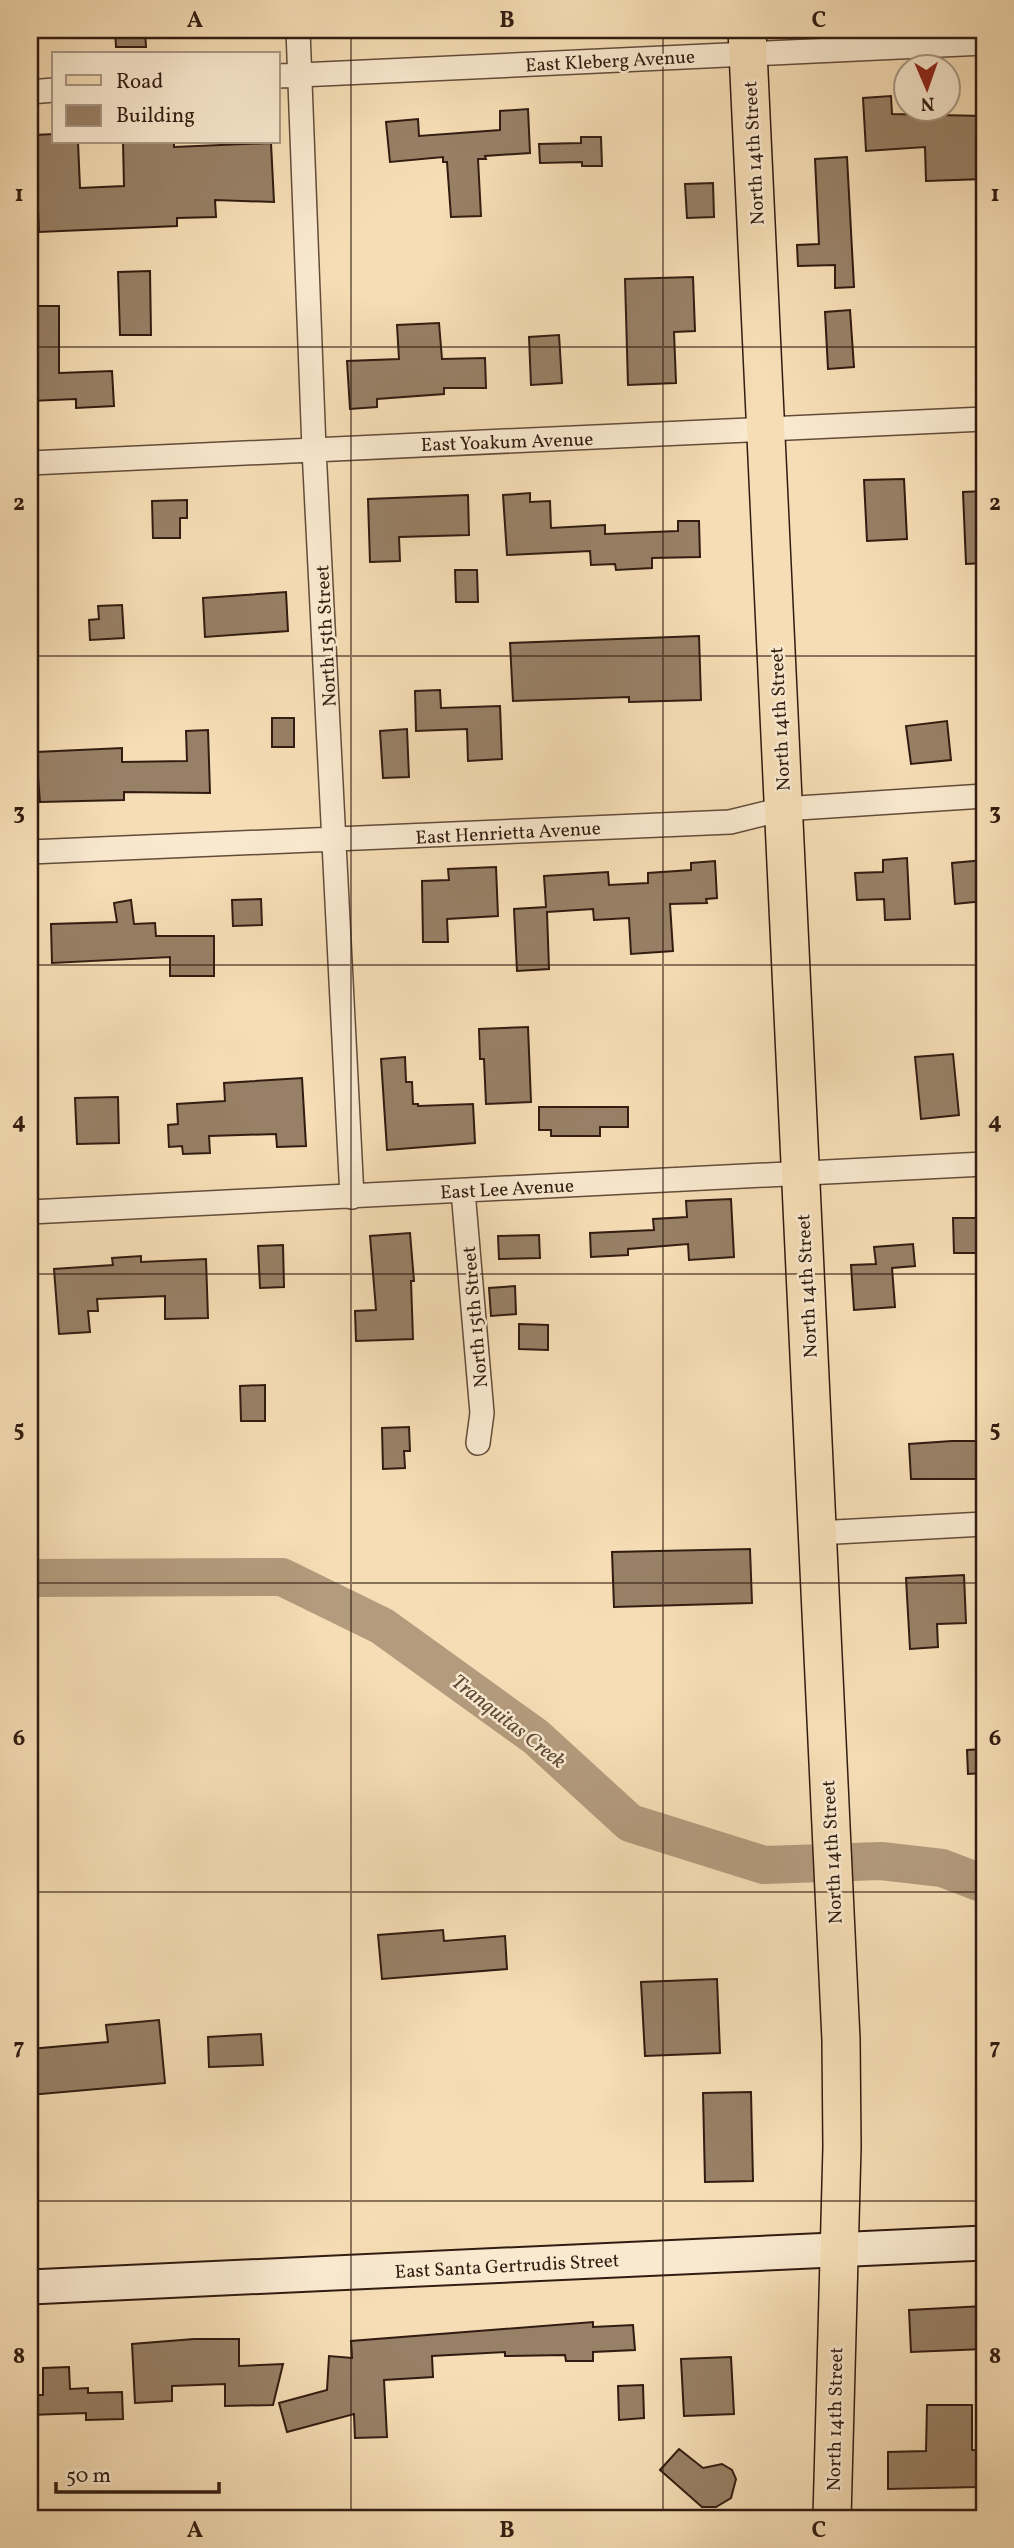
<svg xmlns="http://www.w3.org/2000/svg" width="1014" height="2548" viewBox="0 0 1014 2548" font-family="Vollkorn,serif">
	<rect width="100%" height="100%" fill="#f6ddb5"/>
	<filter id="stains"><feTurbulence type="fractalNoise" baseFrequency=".00286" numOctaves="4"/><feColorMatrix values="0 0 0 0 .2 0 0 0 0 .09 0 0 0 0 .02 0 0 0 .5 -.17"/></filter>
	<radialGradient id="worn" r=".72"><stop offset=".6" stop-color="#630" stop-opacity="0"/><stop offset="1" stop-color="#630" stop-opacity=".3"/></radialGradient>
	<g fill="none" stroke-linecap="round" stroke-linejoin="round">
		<!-- river -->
		<path stroke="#b39b7d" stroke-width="38" d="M30 1578 282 1577 382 1626 536 1737 630 1823 764 1865 881 1861 942 1868 984 1884"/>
	</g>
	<!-- building -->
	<path fill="#988066" stroke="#321c11" stroke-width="2" d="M115 30H145L146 47H116Z
		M891 96 892 114 984 116V179L926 181 925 147 866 151 863 98Z
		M528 109 530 153 485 156 486 159H478L481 216 451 217 447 162H443V157L390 162 386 122 418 119 419 136 500 130V111Z
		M54 134V142H78L80 188 124 186 123 142H174V147L271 143 274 202 215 200 216 217 177 218V226L39 232 35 135Z
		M581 137H601L602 166H582V162L540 163 539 144 581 143Z
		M847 157 854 287 835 288V265L798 266 797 245 819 244 815 159Z
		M713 183 714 217 687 218 685 184Z
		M150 271 151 335H120L118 272Z
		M693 277 695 331 674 332 676 383 628 385 625 279Z
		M30 306H59V373L112 371 114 406 76 408V399L30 401Z
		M850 310 854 367 828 369 825 312Z
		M439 323 442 359 485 358 486 388H444V394L377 399V407L350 409 347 361 399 359 397 325Z
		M559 335 562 383 531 385 529 337Z
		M904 479 907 539 867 541 864 480Z
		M984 491V563L966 564 963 492Z
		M530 493V502L550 501 551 528 605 525V534L678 531V521H699L700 557 652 558V568L616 570 615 564 591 565 590 551 507 555 503 495Z
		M468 495 469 535 399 537 400 561 370 562 368 499Z
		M187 500V518H180V538H153L152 501Z
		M455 570H477L478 602H456Z
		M286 592 288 631 205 637 203 598Z
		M122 605 124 638 90 640 89 620 99 619 98 606Z
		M699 636 701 700 629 702V697L513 701 510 643Z
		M440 690 441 708 500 706 502 759 468 761 467 729 416 731 415 691Z
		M272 718H294V747H272Z
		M947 721 951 760 911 764 906 726Z
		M407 729 409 777 383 778 380 731Z
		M208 730 210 793 124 792V800L40 802 36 752 122 748V762L187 761 186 731Z
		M907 858 910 919 885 920 884 899 857 900 855 873 883 872V860Z
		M984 860V901L955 904 952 863Z
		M715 861 717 898 706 899 707 903 670 904 673 951 631 954 629 918 594 920 593 909 547 912 549 969 517 971 514 909 546 907 544 876 608 872 609 885 648 883V873L691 870V863Z
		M496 867 498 916 447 919 448 942H423L422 881 449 880 448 869Z
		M261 899 262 925 233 926 232 900Z
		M131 900 134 924 155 923 156 936H214V976H170V957L52 963 51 924 117 922 114 903Z
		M528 1027 531 1102 486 1104 484 1059H480L479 1029Z
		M953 1054 959 1115 921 1119 915 1057Z
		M405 1057 406 1082H412L413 1104H418V1106L473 1104 475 1143 387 1150 381 1059Z
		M302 1078 306 1146 277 1147 276 1134 209 1136 210 1153 183 1154 182 1146 169 1147 168 1125 178 1124 177 1104 225 1101 224 1083Z
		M118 1097 119 1143 77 1144 75 1098Z
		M539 1107H628V1127H600V1136H551V1130H539Z
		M731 1199 734 1257 689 1260 688 1244 628 1249V1255L591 1257 590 1233 654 1230 653 1219 687 1217 686 1201Z
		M953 1218H983V1253H954Z
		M410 1233 414 1281H411L413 1339 356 1341 355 1311 376 1310 370 1236Z
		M539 1235 540 1258 499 1259 498 1236Z
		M913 1244 915 1266 892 1268 895 1307 854 1310 851 1265 876 1264 874 1247Z
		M283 1245 284 1287 260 1288 258 1246Z
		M141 1256V1262L206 1259 208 1318 165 1319V1296L97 1299 98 1311H88L90 1332 59 1334 54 1269 113 1265 112 1258Z
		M515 1286 516 1314 491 1316 489 1288Z
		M519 1324 548 1325V1350L519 1349Z
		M265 1385V1421H241L240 1386Z
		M409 1427 410 1451H404L405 1468 383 1469 382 1428Z
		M952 1441H978L977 1479H911L909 1444Z
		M750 1549 752 1603 614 1607 612 1552Z
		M964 1575 966 1623 937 1624 938 1647 910 1649 906 1578Z
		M984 1749V1773L968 1774 967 1750Z
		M443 1930 444 1941 505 1936 507 1969 382 1979 378 1935Z
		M717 1979 720 2053 645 2056 641 1982Z
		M159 2020 165 2083 30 2095V2049L108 2042 106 2025Z
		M261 2034 263 2065 209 2067 208 2037Z
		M751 2092 753 2181 705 2182 703 2093Z
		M984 2306V2349L911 2352 909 2310Z
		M593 2322V2327L633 2325 635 2350 593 2352V2361H566L565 2355 505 2356V2352L432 2356 433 2377 384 2380 387 2437 355 2438 354 2414 287 2432 279 2403 327 2390 329 2356 352 2358 351 2341Z
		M194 2339H239V2366L283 2364 273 2405 225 2406V2384L172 2386V2401L135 2403 132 2344Z
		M731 2357 734 2414 684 2416 681 2359Z
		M69 2367 70 2389 88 2388V2393L122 2392 123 2419 86 2420V2413L30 2415V2395H43V2368Z
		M643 2385 644 2418 619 2420 618 2386Z
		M927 2405H972V2450H976L977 2487 888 2489V2452L926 2451Z
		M679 2449 703 2468 722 2464 732 2470 736 2479 731 2498 716 2507H702L660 2470Z"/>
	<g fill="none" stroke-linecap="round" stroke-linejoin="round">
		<!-- street casing -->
		<g stroke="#634c3a" stroke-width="26">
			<path id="street" d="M298 30 314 449 352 1197
				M278 76 984 43
				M30 92 54 90
				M30 463 984 419
				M30 852 730 822 783 809 984 796
				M463 1191 482 1413 478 1443
				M30 1212 984 1164
				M817 1533 984 1524"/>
		</g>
		<!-- secondary casing -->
		<g stroke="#321c11" stroke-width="37">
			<path id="secondary" d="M30 2287 984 2243"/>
		</g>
		<!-- primary casing -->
		<g stroke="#321c11" stroke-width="40">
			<path id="primary" d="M747 30 841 2040 842 2147 832 2518"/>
		</g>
		<!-- street -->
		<use href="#street" stroke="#f9e9cf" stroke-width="23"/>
		<!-- secondary -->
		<use href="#secondary" stroke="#f9e9cf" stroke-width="33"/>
		<!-- primary -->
		<use href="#primary" stroke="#f6ddb5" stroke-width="37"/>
	</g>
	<!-- grid -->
	<path fill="none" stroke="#321c11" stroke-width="2" stroke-opacity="0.55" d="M351 30V2518M663 30V2518M30 347H984M30 656H984M30 965H984M30 1274H984M30 1583H984M30 1892H984M30 2201H984"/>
	<g text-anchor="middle" stroke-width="5" stroke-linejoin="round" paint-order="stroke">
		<!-- street labels -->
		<g font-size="19" fill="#321c11" stroke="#f9e9cf">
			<text transform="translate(610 60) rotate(-3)" y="7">East Kleberg Avenue</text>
			<text transform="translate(753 153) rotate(-93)" y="7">North 14th Street</text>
			<text transform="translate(507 441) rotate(-2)" y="7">East Yoakum Avenue</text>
			<text transform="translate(325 636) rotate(-93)" y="7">North 15th Street</text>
			<text transform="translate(779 719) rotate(-93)" y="7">North 14th Street</text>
			<text transform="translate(508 832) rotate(-3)" y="7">East Henrietta Avenue</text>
			<text transform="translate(507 1188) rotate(-3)" y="7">East Lee Avenue</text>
			<text transform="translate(806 1286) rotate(-93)" y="7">North 14th Street</text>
			<text transform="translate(474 1317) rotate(-95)" y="7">North 15th Street</text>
			<text transform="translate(831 1852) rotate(-93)" y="7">North 14th Street</text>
			<text transform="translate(507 2265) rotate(-3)" y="7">East Santa Gertrudis Street</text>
			<text transform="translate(834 2419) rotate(-89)" y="7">North 14th Street</text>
		</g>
		<!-- water labels -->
		<g font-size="21" font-style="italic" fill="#5f4837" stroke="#f9e9cf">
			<text transform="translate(509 1721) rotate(38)" y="7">Tranquitas Creek</text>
		</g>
	</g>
	<!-- margin -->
	<rect width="1014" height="2548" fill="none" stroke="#f6ddb5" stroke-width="77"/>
	<!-- legend -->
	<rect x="52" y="52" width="228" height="91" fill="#f9e9cf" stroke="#a99783" stroke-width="2"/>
	<rect x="66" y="75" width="35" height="10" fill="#f6ddb5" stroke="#a99783" stroke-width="2"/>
	<text x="116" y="88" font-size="21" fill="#321c11">Road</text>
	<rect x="66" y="105" width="35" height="21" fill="#988066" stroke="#a99783" stroke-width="2"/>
	<text x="116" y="122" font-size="21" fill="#321c11">Building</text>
	<!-- north arrow -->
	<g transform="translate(927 88) rotate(178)"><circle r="33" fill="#f9e9cf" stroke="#a99783" stroke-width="2"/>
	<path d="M0-5L12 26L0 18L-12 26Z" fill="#8f2418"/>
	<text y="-10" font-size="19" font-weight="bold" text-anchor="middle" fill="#321c11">N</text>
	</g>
	<!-- scale -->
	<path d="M56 2482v10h163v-10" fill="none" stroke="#321c11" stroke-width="3.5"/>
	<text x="66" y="2482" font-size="21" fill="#321c11" stroke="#f9e9cf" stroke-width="5" paint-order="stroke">50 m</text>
	<rect x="38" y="38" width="938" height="2472" fill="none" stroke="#321c11" stroke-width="2.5"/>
	<g font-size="23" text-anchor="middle" font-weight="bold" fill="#321c11">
		<text x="195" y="27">A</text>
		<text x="507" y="27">B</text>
		<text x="819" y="27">C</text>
		<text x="19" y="201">1</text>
		<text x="995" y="201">1</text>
		<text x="19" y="510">2</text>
		<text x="995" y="510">2</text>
		<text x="19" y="819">3</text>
		<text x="995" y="819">3</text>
		<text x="19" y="1128">4</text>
		<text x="995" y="1128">4</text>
		<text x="19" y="1436">5</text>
		<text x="995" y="1436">5</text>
		<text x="19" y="1745">6</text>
		<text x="995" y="1745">6</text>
		<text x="19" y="2054">7</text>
		<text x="995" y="2054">7</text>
		<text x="19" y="2363">8</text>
		<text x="995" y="2363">8</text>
		<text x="195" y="2537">A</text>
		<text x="507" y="2537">B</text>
		<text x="819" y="2537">C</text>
	</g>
	<rect width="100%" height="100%" filter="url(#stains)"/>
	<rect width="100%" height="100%" fill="url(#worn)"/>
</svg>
